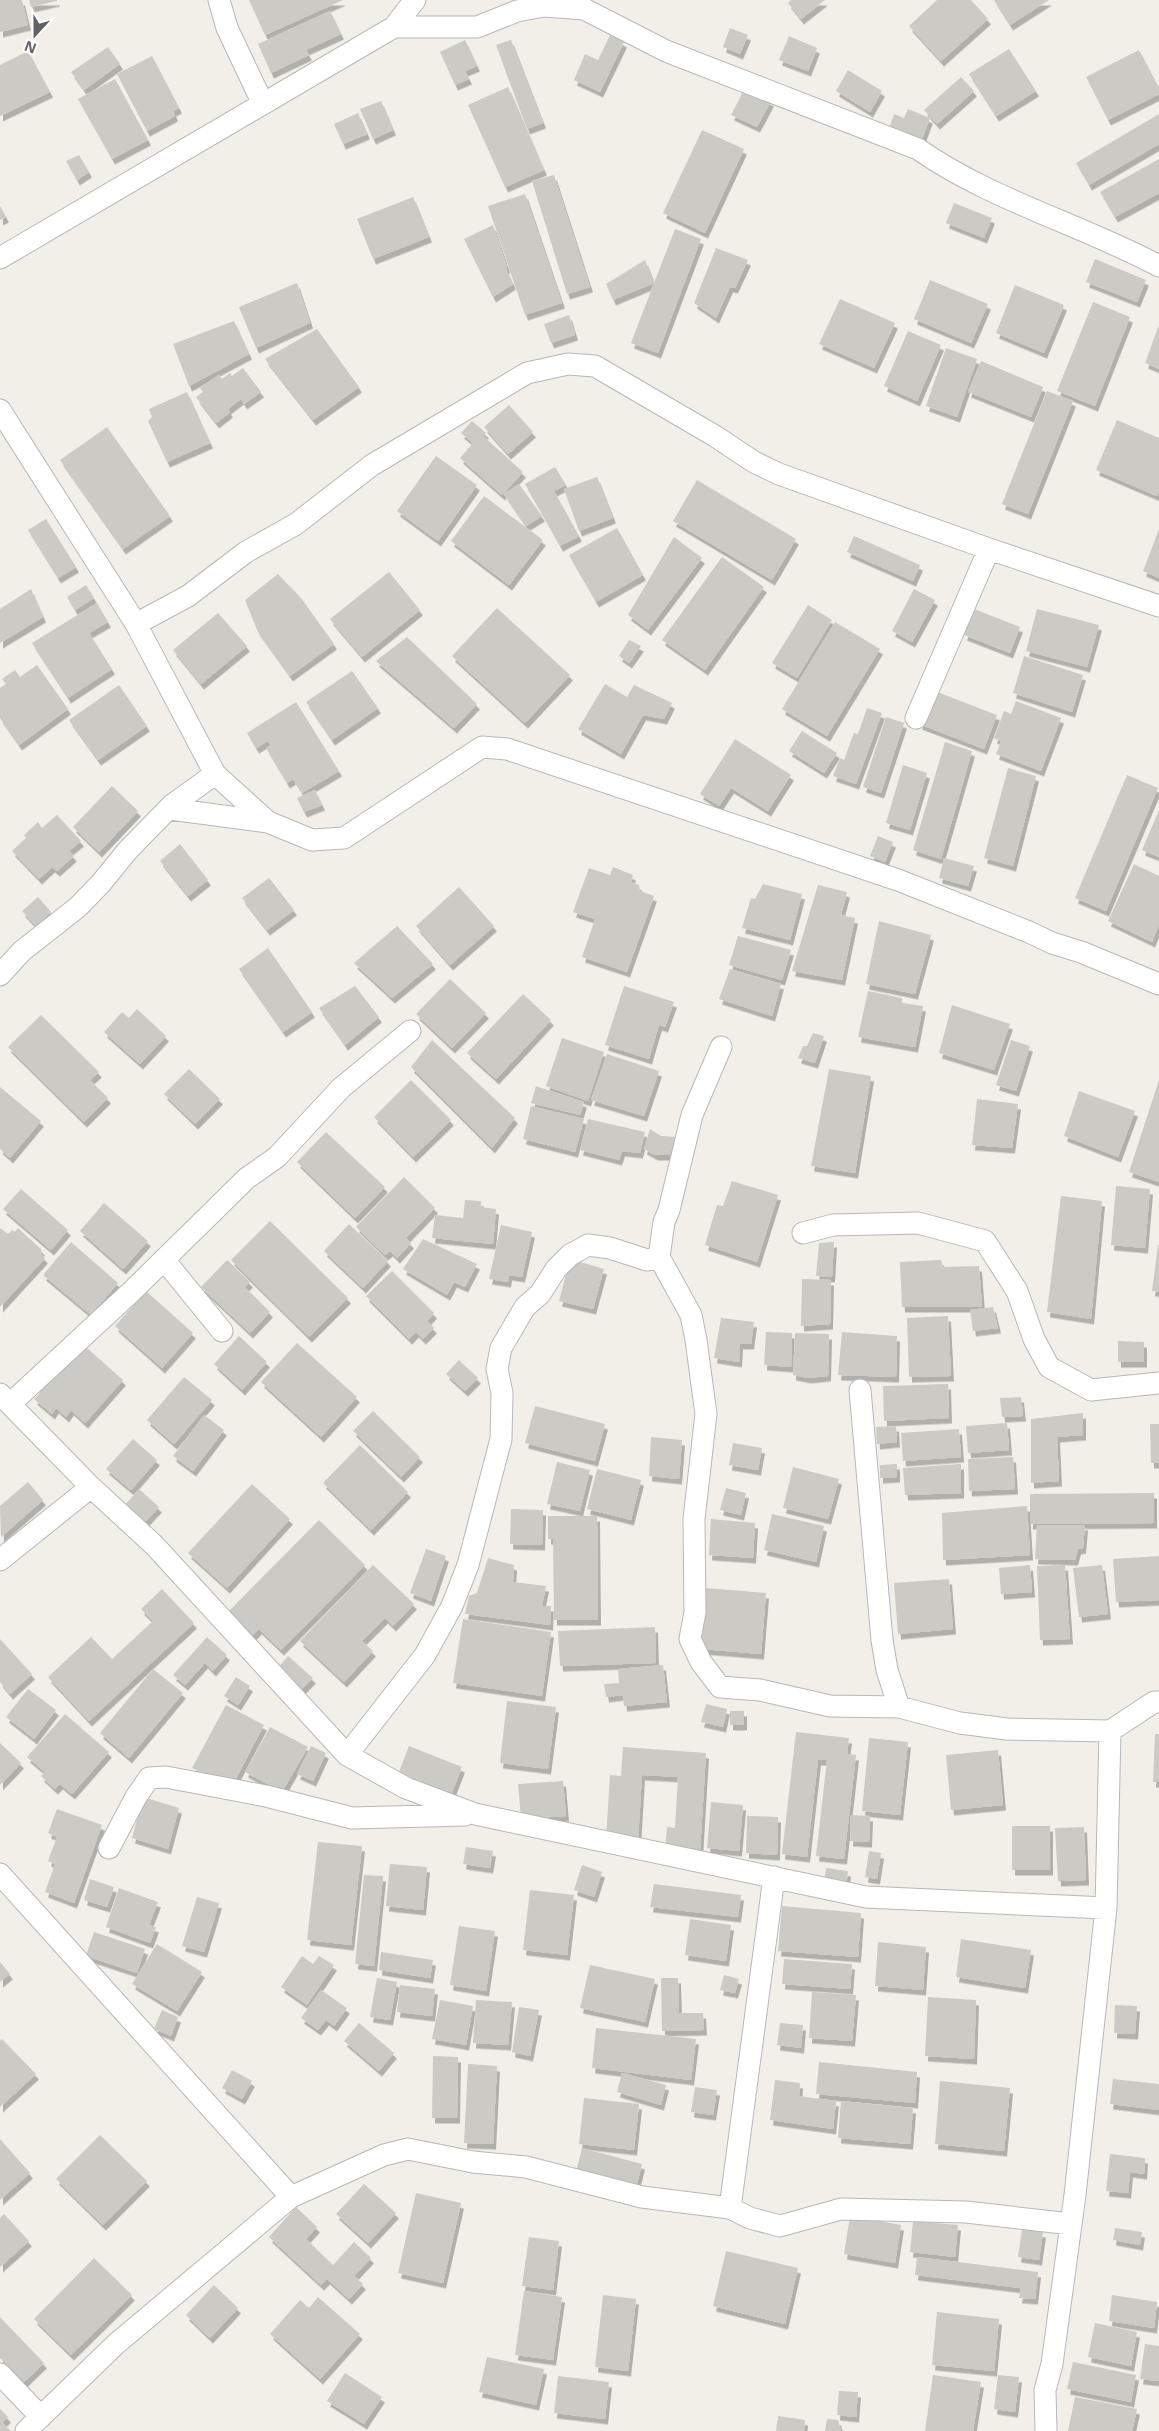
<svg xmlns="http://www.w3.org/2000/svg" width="1159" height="2431" viewBox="0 0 1159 2431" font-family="'Open Sans',sans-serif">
	<defs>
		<filter id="shadow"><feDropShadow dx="3" dy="5.5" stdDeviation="0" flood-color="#0004"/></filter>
	</defs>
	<rect width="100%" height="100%" fill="#f1efe8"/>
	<!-- building -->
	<path fill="#cccac5" filter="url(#shadow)" d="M0 0H22L28 25 0 32Z
		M29 0H57V1L31 7Z
		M249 0H343L265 35Z
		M791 0H825L801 19 788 3Z
		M937 0H971L988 19 941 61 909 26Z
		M994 0H1049L1010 25Z
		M330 11 341 34 306 50 309 55 271 73 258 44Z
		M730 28 748 35 740 54 723 47Z
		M610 35 624 42 600 92 574 80 585 54 598 60Z
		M789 36 817 48 808 71 779 60Z
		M465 40 477 66 465 71 469 79 455 85 440 52Z
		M511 40 543 123 527 129 496 45Z
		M108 47 120 64 84 90 71 72Z
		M1009 49 1036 91 996 116 969 74Z
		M1139 50 1159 88V94L1108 120 1086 77Z
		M28 51 50 92 0 116V65Z
		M152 56 179 108 173 111 175 116 147 131 117 74Z
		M848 70 882 91 870 112 836 91Z
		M961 77 974 91 937 124 924 110Z
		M115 79 148 140 112 159 78 99Z
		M508 87 544 170 505 187 468 105Z
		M745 88 771 101 757 127 731 115Z
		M381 101 393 130 373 139 360 109Z
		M908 109 930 118 922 139 890 126 894 114 904 118Z
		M358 113 367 134 343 144 334 124Z
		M1159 114V144L1089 185 1076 163Z
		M702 130 744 149 705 233 663 213Z
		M79 155 89 172 77 180 66 161Z
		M1159 159V193L1115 217 1100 192Z
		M554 175 590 287 567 294 532 181Z
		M525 194 562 303 525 315 488 206Z
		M413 197 429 237 373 259 357 219Z
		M954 203 992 218 984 238 946 223Z
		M0 206 6 217 0 220Z
		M493 225 507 267 506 269 513 284 493 297 464 239Z
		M675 229 701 239 658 353 631 343 654 283 613 300 606 284 645 260 654 283Z
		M716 248 748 260 735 288 730 287 716 318 694 303Z
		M1095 259 1146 280 1137 302 1086 282Z
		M930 280 988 304 971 343 914 319Z
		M297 283 310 323 256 348 239 307Z
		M1015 285 1064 305 1044 353 996 333Z
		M840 299 895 323 874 368 819 344Z
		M1093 302 1130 317 1095 406 1057 391Z
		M569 315 575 335 551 343 544 324Z
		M234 321 249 354 189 386 173 344Z
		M1159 325V369L1145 363Z
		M317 329 359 387 313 420 265 359Z
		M908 331 941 345 917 401 884 386Z
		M946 348 977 359 957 417 926 406Z
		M981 361 1043 387 1031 417 968 392Z
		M243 368 261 392 244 404 241 399 228 409 230 412 216 423 196 397 203 392 200 388 219 375 222 379 230 373 232 376Z
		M1047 391 1073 401 1028 514 1002 504Z
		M187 392 210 443 167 462 148 421 152 417 149 409Z
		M509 405 533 432 508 454 484 427Z
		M1117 420 1159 438V491L1157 496 1096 470Z
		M472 421 486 433 483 436 523 472 502 495 460 458 473 443 461 433Z
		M107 427 170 516 123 549 60 460Z
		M436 456 477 485 438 541 397 511Z
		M555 467 566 485 554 491 579 536 560 546 525 484Z
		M597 477 613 518 579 531 564 489Z
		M697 480 796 539 772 580 673 521Z
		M519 484 542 516 526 526 504 494Z
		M484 496 543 540 509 585 451 541Z
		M46 519 76 567 58 578 28 530Z
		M617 528 643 575 596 602 569 555Z
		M1159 529V578L1143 571Z
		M854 536 920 565 913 581 847 552Z
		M674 537 702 558 648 630 628 615Z
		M722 557 764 587 705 670 662 640Z
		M389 572 420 610 362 657 330 619Z
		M278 574 301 598 334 644 290 676 257 630 245 600Z
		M86 585 94 598 75 610 67 597Z
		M31 589 43 617 0 643V609Z
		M914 589 935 600 912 642 892 631Z
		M97 603 108 622 89 633 112 669 68 698 32 643Z
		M808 605 832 620 797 678 772 663Z
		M497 608 570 675 525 723 452 656Z
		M974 609 1020 627 1010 653 964 635Z
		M1037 609 1099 625 1087 667 1026 651Z
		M218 613 247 646 201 684 173 650Z
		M835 622 880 649 827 736 782 709Z
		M407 637 477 704 454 728 376 661Z
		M629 640 641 646 629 663 619 656Z
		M1024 656 1083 675 1072 712 1013 693Z
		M37 665 68 709 19 745 0 718V688L6 684 2 679 15 670 20 677Z
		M352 671 378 708 332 740 306 702Z
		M605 684 627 697 634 685 672 703 664 719 643 715 621 754 578 729Z
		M119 685 147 726 98 760 69 720Z
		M932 690 997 715 984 749 919 724Z
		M1016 701 1061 718 1041 771 996 754 1001 741 994 738 1004 711 1011 714Z
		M296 702 339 771 302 793 293 779 287 783 266 748 271 745 268 741 256 748 247 733Z
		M867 708 882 713 856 784 833 776 840 758 844 760 854 733 858 734Z
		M886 717 904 723 881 793 863 787Z
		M802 731 837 753 824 773 789 751Z
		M735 739 791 775 768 811 731 788 719 806 700 794Z
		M945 742 972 751 941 859 913 850Z
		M903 765 927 773 910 830 886 823Z
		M1008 768 1036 776 1013 866 984 858Z
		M1127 775 1158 788 1106 911 1075 898Z
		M112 786 138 811 99 852 73 827Z
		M315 790 322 805 304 812 297 798Z
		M1159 810V857L1142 850Z
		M57 815 81 841 69 851 74 856 57 871 52 867 39 879 12 851 26 838 24 835 38 822 42 828Z
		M878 836 893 842 885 862 870 856Z
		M180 844 208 880 188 896 160 861Z
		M944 858 974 866 968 886 939 878Z
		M1134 864 1159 876V925L1152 942 1108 921Z
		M613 867 633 875 631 882 639 885 640 891 654 896 627 972 582 957 595 919 573 912 589 868 610 875Z
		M269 878 294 910 267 930 242 898Z
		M763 884 802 894 790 940 742 928 751 898 755 899Z
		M818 885 847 892 841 915 855 918 842 980 792 971Z
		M459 887 494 926 450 965 416 926Z
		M38 897 51 912 36 926 22 911Z
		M879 921 931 935 915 994 866 984Z
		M397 926 433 964 392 998 354 963Z
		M738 936 791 950 782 980 729 965Z
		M268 948 312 1012 283 1032 239 969Z
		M730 969 781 984 772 1016 719 999Z
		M450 979 486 1013 452 1048 416 1014Z
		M355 986 379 1017 345 1045 319 1008Z
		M624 986 674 1002 665 1027 659 1025 649 1059 605 1045Z
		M868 991 902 998V1003L923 1006 915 1047 858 1037Z
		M523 994 551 1020 496 1079 467 1053Z
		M952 1005 1010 1024 994 1070 939 1053Z
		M137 1009 166 1036 140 1064 104 1032 122 1012 129 1018Z
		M41 1015 99 1072 90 1080 108 1098 84 1122 8 1047Z
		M813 1033 824 1036 815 1063 798 1058 803 1046H807Z
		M562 1038 604 1052 588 1101 546 1086Z
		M432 1040 515 1118 492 1148 411 1067Z
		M1011 1040 1030 1046 1016 1091 996 1085Z
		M607 1054 659 1071 644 1116 591 1100Z
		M189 1069 220 1099 195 1124 164 1094Z
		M829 1069 871 1076 855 1173 811 1166Z
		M411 1080 451 1120 413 1157 374 1117Z
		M1159 1080V1182L1129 1172Z
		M536 1086 584 1102 580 1115 531 1103Z
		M0 1087 41 1121 10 1158 0 1149Z
		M1079 1091 1135 1111 1118 1157 1064 1136Z
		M977 1099 1018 1104 1012 1148 972 1145Z
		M531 1106 584 1119 575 1152 523 1139Z
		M588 1119 645 1132 640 1153 622 1151 619 1160 580 1150Z
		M650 1129 661 1136 676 1137 670 1155H655L644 1149Z
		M326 1132 385 1187 355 1218 297 1162Z
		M404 1177 435 1208 406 1238 411 1243 397 1258 390 1251 385 1255 356 1227Z
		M732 1181 778 1195 757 1262 705 1245 717 1205 723 1206Z
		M1116 1186 1150 1189 1145 1248 1111 1245Z
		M21 1189 68 1230 51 1250 3 1209Z
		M1061 1196 1102 1201 1091 1319 1047 1312Z
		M465 1200 481 1201V1207L496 1209 493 1244 432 1238 435 1215 463 1218Z
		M104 1203 148 1241 123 1269 80 1231Z
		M270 1221 348 1298 309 1337 231 1260Z
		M349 1224 388 1261 363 1288 324 1251Z
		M501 1225 532 1232 522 1277 509 1275 508 1282 489 1279Z
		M0 1228 8 1234 12 1230 15 1232 18 1228 42 1250 40 1253 45 1258 0 1307Z
		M423 1239 477 1264 465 1287 454 1282 447 1295 403 1269Z
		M71 1242 118 1283 91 1315 43 1275Z
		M834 1242 832 1277 816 1276 819 1243Z
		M1158 1245H1159V1292L1152 1291Z
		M570 1259 604 1269 593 1309 559 1301Z
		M227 1260 250 1282 245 1287 270 1312 250 1333 201 1287Z
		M941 1260 943 1267 979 1266 982 1307H902L900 1262Z
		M392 1271 434 1313 427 1321 434 1328 423 1339 416 1332 409 1339 366 1296Z
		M802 1279 831 1280 830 1324 801 1326Z
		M146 1291 193 1333 162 1368 115 1326Z
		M993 1307 998 1328 973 1331 970 1310Z
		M948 1316 951 1376 909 1377 907 1318Z
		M721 1318 754 1322 751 1344H740L739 1362 714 1358Z
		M766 1332 792 1333 791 1367 764 1365Z
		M842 1332 897 1336 896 1377 838 1375Z
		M795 1333 829 1334 828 1376 808 1378 793 1375Z
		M239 1336 267 1362 242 1390 214 1364Z
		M79 1341 123 1380 85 1423 71 1410 66 1417 56 1408 52 1414 34 1399 41 1392 36 1388Z
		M1118 1341 1144 1342V1362H1118Z
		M297 1343 357 1397 321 1437 261 1382Z
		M459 1360 478 1378 465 1391 446 1374Z
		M184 1377 212 1400 174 1444 147 1420Z
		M948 1384 949 1418 884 1421 883 1386Z
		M1021 1397 1023 1416 1002 1417 1000 1398Z
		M535 1406 605 1424 595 1461 525 1443Z
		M373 1411 420 1457 401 1477 353 1431Z
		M1083 1413V1435L1057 1437 1059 1481 1031 1483V1419Z
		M204 1415 224 1430 193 1471 173 1456Z
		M1007 1423 1009 1450 968 1453 966 1426Z
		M1150 1424H1159V1463H1151Z
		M896 1426 897 1442 877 1444 876 1427Z
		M959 1429 961 1457 903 1461 901 1433Z
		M651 1437 682 1440 679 1479 649 1476Z
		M133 1439 157 1460 131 1490 106 1469Z
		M733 1443 762 1448 758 1470 729 1465Z
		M360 1445 408 1492 371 1530 323 1483Z
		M1013 1457 1015 1489 969 1491 968 1459Z
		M557 1462 590 1470 580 1511 547 1504Z
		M897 1464V1477L880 1478V1465Z
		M961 1464V1493L905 1495 903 1468Z
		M793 1467 839 1479 828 1519 783 1508Z
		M597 1469 641 1480 631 1520 587 1509Z
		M28 1482 43 1500 1 1537 0 1506Z
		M252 1484 290 1519 227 1588 188 1553Z
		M726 1488 746 1493 741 1515 720 1510Z
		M139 1489 159 1507 143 1524 124 1506Z
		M1154 1493V1523L1030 1524V1494Z
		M1027 1506 1030 1555 943 1560 942 1513Z
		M511 1509 543 1510 542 1545 510 1544Z
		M772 1514 824 1526 816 1562 764 1550Z
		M548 1516H597L598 1620H554L553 1539H548Z
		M711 1519 755 1523 753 1558 709 1555Z
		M319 1520 365 1565 281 1650 259 1629 251 1637 227 1613Z
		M1037 1525H1085L1083 1548 1078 1549 1075 1560 1035 1559Z
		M426 1549 446 1556 431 1601 410 1593Z
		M1159 1556V1600L1116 1602 1113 1559Z
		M488 1558 514 1565 513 1582 546 1586 542 1606H551L550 1625 465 1614 469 1596 477 1593Z
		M373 1565 414 1604 393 1626 385 1618 362 1641 373 1651 344 1682 300 1641Z
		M1030 1565 1032 1592 1001 1594 999 1568Z
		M1065 1565 1070 1639 1040 1640 1037 1566Z
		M1102 1565 1108 1614 1079 1617 1073 1568Z
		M949 1579 953 1629 898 1634 894 1583Z
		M706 1588 766 1593 761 1654 701 1649Z
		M162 1589 194 1623 89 1721 48 1677 91 1637 112 1659 153 1621 141 1609Z
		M463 1619 551 1632 542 1696 453 1683Z
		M655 1627 656 1663 560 1666 558 1631Z
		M207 1637 227 1655 213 1671 205 1663 185 1685 173 1675Z
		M0 1639 32 1674 10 1694 0 1682Z
		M288 1656 313 1678 302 1689 278 1668Z
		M663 1665 667 1702 624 1706 623 1695 606 1697 604 1684 619 1683 618 1669Z
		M153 1669 183 1693 129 1758 100 1733Z
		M236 1677 250 1686 238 1705 224 1696Z
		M28 1689 56 1710 34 1739 6 1717Z
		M507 1701 556 1707 548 1769 500 1763Z
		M706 1704 727 1709 723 1727 701 1722Z
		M226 1705 264 1725 231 1788 192 1768Z
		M730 1711H744V1725H730Z
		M65 1714 109 1752 72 1794 60 1784 55 1789 41 1776 45 1772 27 1757Z
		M270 1727 308 1747 282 1792 245 1772Z
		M796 1732 849 1738 847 1754 856 1755 844 1859 816 1856 827 1760H818L807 1857 782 1854Z
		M1155 1734H1159V1782H1153Z
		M869 1738 908 1742 900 1815 862 1811Z
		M0 1743 21 1763 0 1785Z
		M311 1746 326 1753 313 1781 297 1774Z
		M409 1746 462 1767 450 1798 397 1777Z
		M623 1747 706 1753 700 1852 665 1849 667 1827 675 1828 678 1777 642 1775 638 1840 606 1838 610 1775 621 1776Z
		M998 1750 1003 1805 951 1810 946 1755Z
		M563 1781 566 1816 521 1819 518 1784Z
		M143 1797 179 1808 168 1849 132 1838Z
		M711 1802 743 1805 739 1851 707 1848Z
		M57 1809 102 1825 74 1903 45 1892 55 1864 48 1861 57 1837 48 1833Z
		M851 1815 870 1816 869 1842 850 1841Z
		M747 1816 778 1817 777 1855 746 1853Z
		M1012 1826H1050V1870H1012Z
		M1084 1827 1086 1880 1058 1881 1055 1828Z
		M318 1842 362 1846 351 1945 307 1940Z
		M466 1847 493 1851 490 1868 463 1864Z
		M869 1851 881 1853 877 1879 865 1877Z
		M390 1864 427 1867 423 1910 386 1906Z
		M582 1865 602 1872 594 1897 574 1890Z
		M826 1868 848 1871 846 1887 824 1883Z
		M364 1875 383 1876 374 1966 355 1964Z
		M90 1879 114 1887 107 1907 84 1900Z
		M654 1884 741 1895 738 1917 650 1907Z
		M119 1888 158 1902 149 1925 156 1927 150 1943 106 1927Z
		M530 1890 574 1895 567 1955 523 1950Z
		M197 1897 219 1903 204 1952 182 1946Z
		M782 1906 861 1913 858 1957 778 1951Z
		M690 1919 731 1925 726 1961 685 1955Z
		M459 1926 495 1931 486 1991 450 1985Z
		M94 1932 145 1949 137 1973 86 1956Z
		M961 1939 1031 1950 1025 1988 956 1977Z
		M878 1942 926 1947 923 1990 875 1986Z
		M157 1944 202 1972 177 2011 132 1984Z
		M381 1952 433 1960 430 1978 379 1970Z
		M302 1956 313 1964 319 1956 334 1965 307 2005 281 1987Z
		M784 1959 852 1964 850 1989 782 1984Z
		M0 1962 10 1974 0 1982Z
		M590 1965 655 1979 645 2022 580 2008Z
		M724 1975 739 1979 735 1993 720 1990Z
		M377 1978 397 1982 390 2020 370 2017Z
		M661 1978H678L679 2013H703L704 2030 662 2031Z
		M400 1985 435 1989 432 2016 397 2012Z
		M321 1990 347 2008 334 2026 326 2020 318 2030 301 2018Z
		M812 1992 856 1995 852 2041 809 2038Z
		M928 1997 976 2000 974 2059 925 2056Z
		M440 2000 473 2006 466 2045 432 2039Z
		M476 2000 512 2002 508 2045 473 2043Z
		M1115 2005 1137 2006 1135 2034 1114 2033Z
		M519 2007 539 2010 530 2056 512 2052Z
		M162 2010 178 2017 171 2036 154 2029Z
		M359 2023 394 2053 379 2071 344 2041Z
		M780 2023 803 2025 801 2048 777 2045Z
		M596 2028 696 2039 691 2080 592 2068Z
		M2 2039 36 2074 0 2107V2041Z
		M433 2056 458 2057 457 2118H432Z
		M819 2062 917 2072 915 2103 816 2094Z
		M468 2064 497 2066 493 2144 464 2143Z
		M232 2070 252 2081 242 2099 222 2088Z
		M622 2073 666 2085 661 2105 617 2092Z
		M1113 2079 1159 2084V2110L1110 2104Z
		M775 2080 800 2083 799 2096 836 2101 833 2129 770 2120Z
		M940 2081 1010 2088 1004 2151 935 2144Z
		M695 2087 717 2090 713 2115 691 2112Z
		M584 2098 639 2104 634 2150 579 2144Z
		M841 2101 913 2108 910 2144 838 2138Z
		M100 2135 147 2181 103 2225 56 2179Z
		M0 2139 30 2173 0 2200Z
		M582 2148 642 2164 636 2188 576 2172Z
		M1110 2154 1145 2158 1144 2174 1130 2172 1128 2193 1106 2191Z
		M364 2184 396 2213 368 2243 336 2214Z
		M416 2193 461 2203 443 2283 398 2273Z
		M296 2207 317 2227 306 2239 333 2265 354 2242 371 2258 354 2276 363 2284 349 2299 327 2279 321 2285 269 2237Z
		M4 2214 29 2241 0 2267V2218Z
		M850 2216 901 2225 895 2263 844 2254Z
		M913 2221 958 2225 955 2257 910 2252Z
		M1115 2228 1142 2232 1140 2245 1113 2240Z
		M1022 2229 1043 2232 1039 2260 1018 2257Z
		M529 2237 559 2241 553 2290 522 2286Z
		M726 2251 798 2268 785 2324 713 2306Z
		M917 2257 1038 2272 1035 2299 1019 2298 1021 2288 915 2275Z
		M94 2258 132 2295 71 2355 34 2319Z
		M214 2285 238 2308 210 2338 186 2315Z
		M524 2291 562 2297 553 2360 515 2355Z
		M603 2295 636 2299 628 2371 595 2367Z
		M1112 2295 1157 2302 1154 2328 1109 2321Z
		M318 2297 360 2334 320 2379 270 2334 300 2300 309 2308Z
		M937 2312 999 2319 994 2371 932 2365Z
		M0 2317 44 2363 24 2382 0 2358Z
		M1095 2323 1137 2332 1131 2366 1088 2357Z
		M1145 2344 1159 2346V2381L1140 2379Z
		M487 2357 544 2369 536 2405 479 2392Z
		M1073 2362 1136 2375 1131 2402 1067 2389Z
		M345 2373 382 2397 364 2424 327 2401Z
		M933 2375 981 2382 973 2431H925Z
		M998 2375 1019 2377 1015 2412 994 2409Z
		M558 2376 609 2382 605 2419 554 2413Z
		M839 2391 858 2392 856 2417 837 2415Z
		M1075 2397 1137 2409 1132 2431H1068Z
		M0 2409 8 2417 2 2423 11 2431H0Z
		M778 2416 805 2420 804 2431H776Z
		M827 2419 838 2420 841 2431H825Z"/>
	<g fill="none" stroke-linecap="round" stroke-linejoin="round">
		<!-- street casing -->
		<g stroke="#b5b8bc" stroke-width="23">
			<path id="street" d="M219 0 227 28 263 104
				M394 27H477L517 11 544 6 584 9 666 51 918 149C991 200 1080 224 1159 266
				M0 258 394 27 415 0
				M0 410 136 624 215 774 268 822
				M136 624 188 596 246 552 296 524 372 465 527 373 568 364 595 366 715 436 754 462 779 474 989 549 1159 606
				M916 718 989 549
				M170 809 268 822 312 840 344 838 482 747 507 749 898 880 1029 932 1052 943 1081 952 1159 984
				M0 975 22 951 78 907 102 882 128 850 172 805 215 774
				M721 1047 692 1115 669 1210 664 1222 659 1257 691 1315 696 1340 706 1414 694 1519 695 1612 690 1639 701 1662 720 1687 760 1690 830 1706 899 1707 960 1723 1007 1729 1110 1731 1154 1702H1159
				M803 1233 833 1225 918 1223 985 1241 1017 1291 1034 1339 1049 1367 1091 1390 1159 1383
				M165 1261 222 1331
				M860 1390 882 1640 887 1670 899 1707
				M0 1394 91 1487 154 1545 347 1755 406 1788 475 1814 866 1897 1106 1908
				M10 1404 131 1292 247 1178 277 1157 341 1088 410 1031
				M0 1560 91 1487
				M347 1755 425 1655 452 1606 468 1565 501 1439 502 1393 497 1369 501 1348 525 1307 540 1294 556 1269 570 1255 588 1245 610 1248 647 1260 659 1257
				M109 1848 136 1797 149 1778 166 1777 266 1796 352 1818 465 1815
				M0 1874 291 2197
				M730 2208 774 1877
				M0 2374 41 2417
				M26 2431 116 2344 291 2197 384 2155 408 2149 473 2162 526 2167 642 2197 730 2208 750 2218 780 2226 841 2209 966 2212 1071 2224
				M1046 2431 1045 2390 1052 2364 1075 2195 1106 1908 1110 1731"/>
		</g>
		<!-- street -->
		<use href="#street" stroke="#fff" stroke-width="21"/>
	</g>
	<!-- north arrow -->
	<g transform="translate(35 35) rotate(201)" stroke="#ffffff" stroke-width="4" paint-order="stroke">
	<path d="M0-4L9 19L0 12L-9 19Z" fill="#5f6368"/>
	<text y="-8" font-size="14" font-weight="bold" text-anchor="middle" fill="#5f6368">N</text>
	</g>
</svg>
